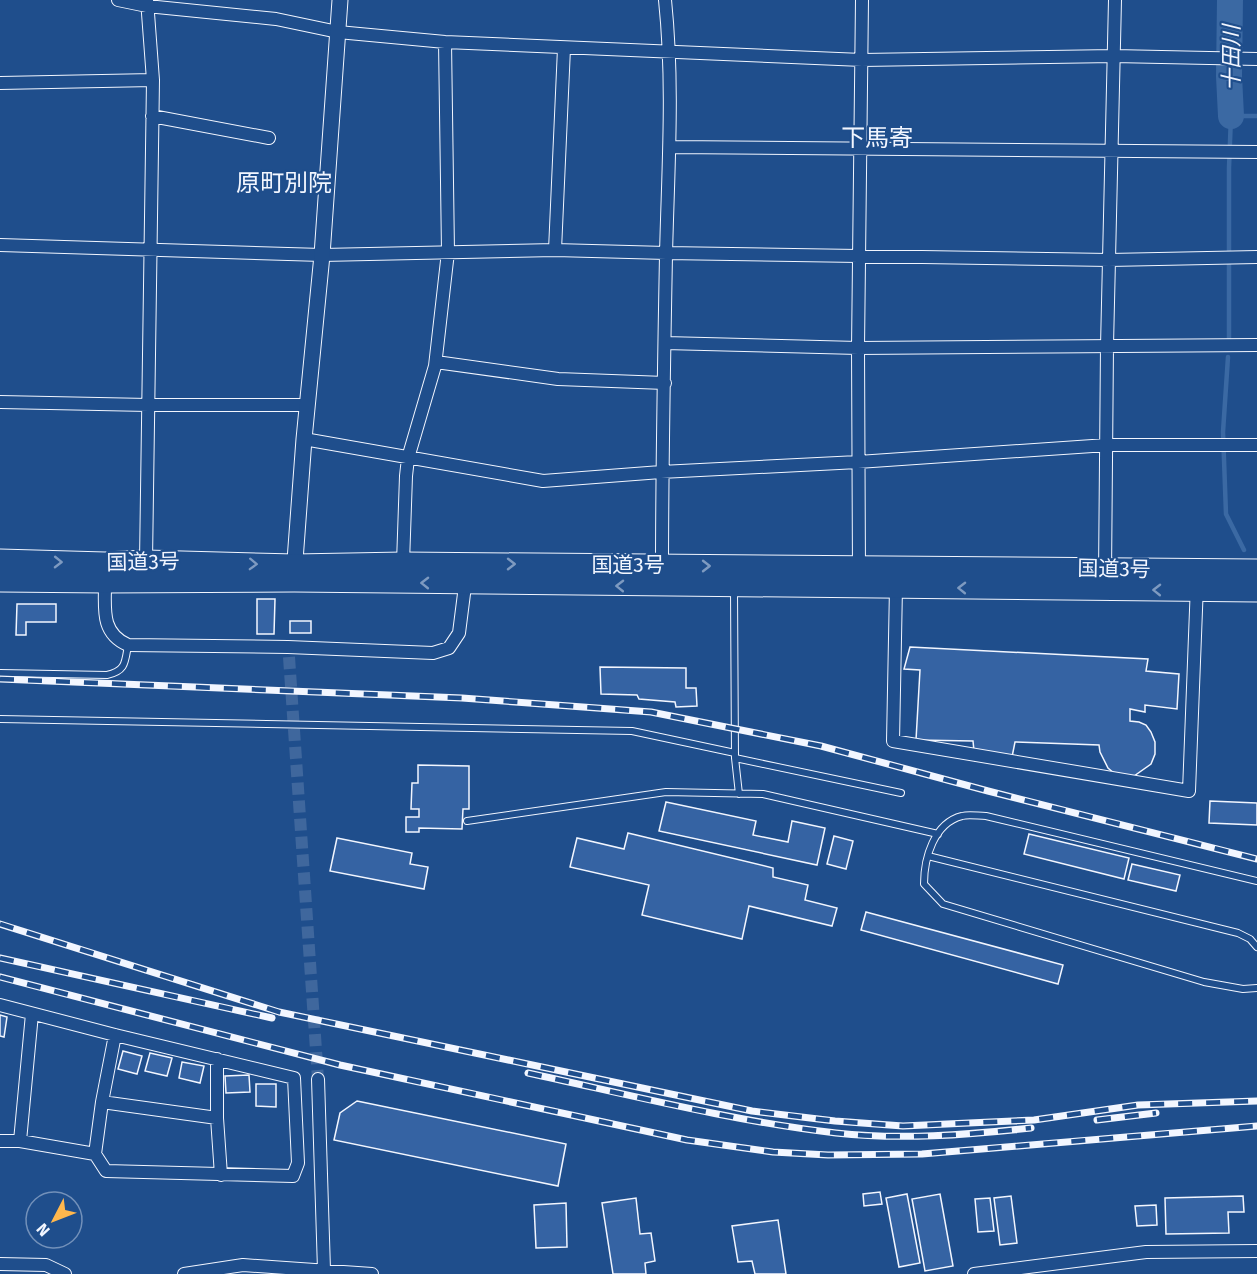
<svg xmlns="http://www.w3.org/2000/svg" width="1257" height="1274" viewBox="0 0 1257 1274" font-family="'Fira Sans','Noto Sans JP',sans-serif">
	<rect width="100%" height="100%" fill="#1f4e8c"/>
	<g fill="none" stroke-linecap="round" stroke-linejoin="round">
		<!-- stream -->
		<path stroke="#3b69a3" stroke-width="4.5" d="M1229 345V168L1231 116H1257
			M1228 357 1223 432 1226 514 1244 550"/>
		<!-- river -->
		<path stroke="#3b69a3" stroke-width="26" d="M1230 0 1229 76 1231 116"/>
	</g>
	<!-- building -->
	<path fill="#3563a3" stroke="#f2f6ff" stroke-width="1.5" d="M257 599H275L274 634H257Z
		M17 604H56V622H26V635H16Z
		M290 621H311V633H290Z
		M910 647 1148 659 1146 671 1179 674 1177 709 1145 705V712L1130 709V721L1139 722 1146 725 1151 732 1155 742V754L1151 764 1134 776 1115 774 1108 768 1100 752 1099 745 1015 742 1011 762 975 761 973 741 916 740 920 670 904 669Z
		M600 667 686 668V688H696L697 706 676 707 675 702 639 699 637 695 601 694Z
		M418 765 469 766V809H463L462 829 419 828V832H406V817H419V809H411L412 783H418Z
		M1210 801 1257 803V825L1209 823Z
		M666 802 756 821 753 835 788 842 792 821 825 828 817 865 659 831Z
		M628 833 773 868V877L808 885 805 900 837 908 832 926 749 906 742 939 642 915 649 885 570 867 577 838 624 849Z
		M1029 834 1129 858 1124 879 1024 854Z
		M834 836 853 841 846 869 827 864Z
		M337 838 412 853 410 864 428 867 424 889 330 871Z
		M1132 864 1180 875 1176 891 1128 880Z
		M866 912 1063 965 1058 984 861 930Z
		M0 1015 7 1017 4 1037 0 1036Z
		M123 1051 142 1056 137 1074 118 1069Z
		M150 1053 172 1058 167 1076 145 1071Z
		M182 1062 204 1066 200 1083 179 1078Z
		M249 1075 250 1092 226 1093 225 1076Z
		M256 1084H276V1107L256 1106Z
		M357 1101 566 1144 558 1186 334 1140 340 1113Z
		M880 1192 882 1204 864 1206 863 1194Z
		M907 1194 920 1263 899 1267 886 1198Z
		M940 1194 953 1266 925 1271 912 1199Z
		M1011 1196 1017 1243 1000 1245 994 1198Z
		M1243 1196 1244 1212H1228L1229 1233 1166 1234 1165 1198Z
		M636 1198 640 1234 651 1233 655 1261 645 1263 646 1274H613L602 1203Z
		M990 1198 994 1231 978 1232 975 1199Z
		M566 1203 567 1247 536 1248 534 1205Z
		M1156 1205 1157 1225 1137 1226 1135 1206Z
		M778 1220 786 1274H755L752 1261 738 1262 732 1226Z"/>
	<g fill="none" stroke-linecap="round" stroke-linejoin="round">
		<!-- minor-tunnel -->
		<path stroke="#3f679d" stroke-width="12" stroke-dasharray="12 6" stroke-linecap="butt" d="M289 657 318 1079"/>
		<!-- service casing -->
		<g stroke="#f2f6ff" stroke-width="8">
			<path id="service" d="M734 590 735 758 901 793
				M0 673 107 675C126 671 125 662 128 645
				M0 719 632 731 735 753
				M735 758 739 794
				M467 821 666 792 763 794 938 834
				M928 856 1238 933 1250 939 1257 947
				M1257 881 986 816C978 816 969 814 962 816 934 823 924 858 924 884L943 904 1204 982 1243 989 1257 988"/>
		</g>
		<!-- minor casing -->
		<g stroke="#f2f6ff" stroke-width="14">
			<path id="minor" d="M118 0 147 6 276 19 338 32 445 42 862 60 1114 56 1257 59
				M147 0 153 80
				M0 83 153 80 146 561
				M152 116 269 138
				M671 147 1257 152
				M0 245 322 255 555 250 666 253 1109 260 1257 257
				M555 250 564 48
				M665 343 858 348 1257 345
				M436 362 558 379 665 383
				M0 402 148 405H307
				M304 439 543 481 661 472 858 462 1107 445H1257
				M403 563 406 476 408 458 435 366 448 252 445 42
				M662 570C662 465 664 360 666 255 668 168 674 87 665 0
				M859 572 858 348 862 0
				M1105 575 1107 346 1115 0
				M105 576C106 604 98 632 128 645L288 647 433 653 449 648 459 633 466 578
				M896 587 893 741 1189 791 1197 584
				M0 1005 115 1035 294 1078 298 1163 293 1176 106 1171 95 1154 102 1102 115 1035
				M217 1059V1118L221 1175
				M318 1079 324 1270
				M102 1102 217 1118
				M0 1141H20L95 1154
				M20 1141 32 1014
				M0 1264 46 1265 65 1274
				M184 1274 243 1265 372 1274
				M974 1274 1146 1252 1257 1251"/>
		</g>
		<!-- tertiary casing -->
		<g stroke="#f2f6ff" stroke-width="17">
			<path id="tertiary" d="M294 574 304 439 322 255 340 0"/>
		</g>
		<!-- trunk casing -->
		<g stroke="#f2f6ff" stroke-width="23">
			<path id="trunk" d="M0 560 105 563 146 561 295 565 403 563 1257 570
				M0 581 105 582 294 581 1257 591"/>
		</g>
		<!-- service -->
		<use href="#service" stroke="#1f4e8c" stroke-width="6"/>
		<!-- minor -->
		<use href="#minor" stroke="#1f4e8c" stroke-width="12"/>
		<!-- tertiary -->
		<use href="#tertiary" stroke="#1f4e8c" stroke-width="15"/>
		<!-- trunk -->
		<use href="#trunk" stroke="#1f4e8c" stroke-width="21"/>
		<!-- rail casing -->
		<g stroke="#f2f6ff" stroke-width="7">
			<path id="rail" d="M0 679 462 698 651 712 821 746 988 791 1257 859
				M0 924 279 1012 752 1111 835 1121 903 1126 1034 1120 1138 1105 1257 1101
				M0 958 272 1018
				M0 977 340 1065 687 1140 773 1152 828 1155 922 1154 1257 1126
				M528 1073C630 1095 732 1121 836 1133 900 1140 967 1135 1031 1128
				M1097 1120 1156 1113"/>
		</g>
		<!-- rail -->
		<use href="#rail" stroke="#1f4e8c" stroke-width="4.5" stroke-dasharray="14" stroke-linecap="butt"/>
	</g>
	<!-- one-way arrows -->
	<defs><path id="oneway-chevron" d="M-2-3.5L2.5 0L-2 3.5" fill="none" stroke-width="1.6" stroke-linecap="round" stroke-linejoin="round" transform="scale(1.5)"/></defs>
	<g stroke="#7e9ac0">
		<use href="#oneway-chevron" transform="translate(58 562) rotate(1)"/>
		<use href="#oneway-chevron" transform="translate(253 564) rotate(2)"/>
		<use href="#oneway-chevron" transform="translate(511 564)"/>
		<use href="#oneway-chevron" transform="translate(706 566)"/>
		<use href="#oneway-chevron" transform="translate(425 583) rotate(-179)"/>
		<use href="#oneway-chevron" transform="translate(620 586) rotate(-179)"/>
		<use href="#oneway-chevron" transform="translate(962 588) rotate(-179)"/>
		<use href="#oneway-chevron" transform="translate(1157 590) rotate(-179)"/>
	</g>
	<g text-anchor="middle" stroke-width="4.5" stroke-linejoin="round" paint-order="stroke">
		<!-- street labels -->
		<g font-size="21" fill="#f2f6ff" stroke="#1f4e8c">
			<text transform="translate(143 562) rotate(-1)" y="7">国道3号</text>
			<text x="628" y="572">国道3号</text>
			<text transform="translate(1114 569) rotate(1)" y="7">国道3号</text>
		</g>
		<!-- water labels -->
		<g font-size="22" font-style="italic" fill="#f2f6ff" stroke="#1f4e8c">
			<text transform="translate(1231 58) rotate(-90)" y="8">十田川</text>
		</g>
		<!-- quarter labels -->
		<g font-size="24" fill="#f2f6ff" stroke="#1f4e8c">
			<text x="877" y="146">下馬寄</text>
			<text x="284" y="191">原町別院</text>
		</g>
	</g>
	<!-- north arrow -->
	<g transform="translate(54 1220) rotate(228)"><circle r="28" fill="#1f4e8c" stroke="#7391ba" stroke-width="1.5"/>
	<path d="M0-4.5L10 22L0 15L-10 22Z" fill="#ffb74d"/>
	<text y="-9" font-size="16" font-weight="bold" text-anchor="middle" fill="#f2f6ff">N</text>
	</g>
</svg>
